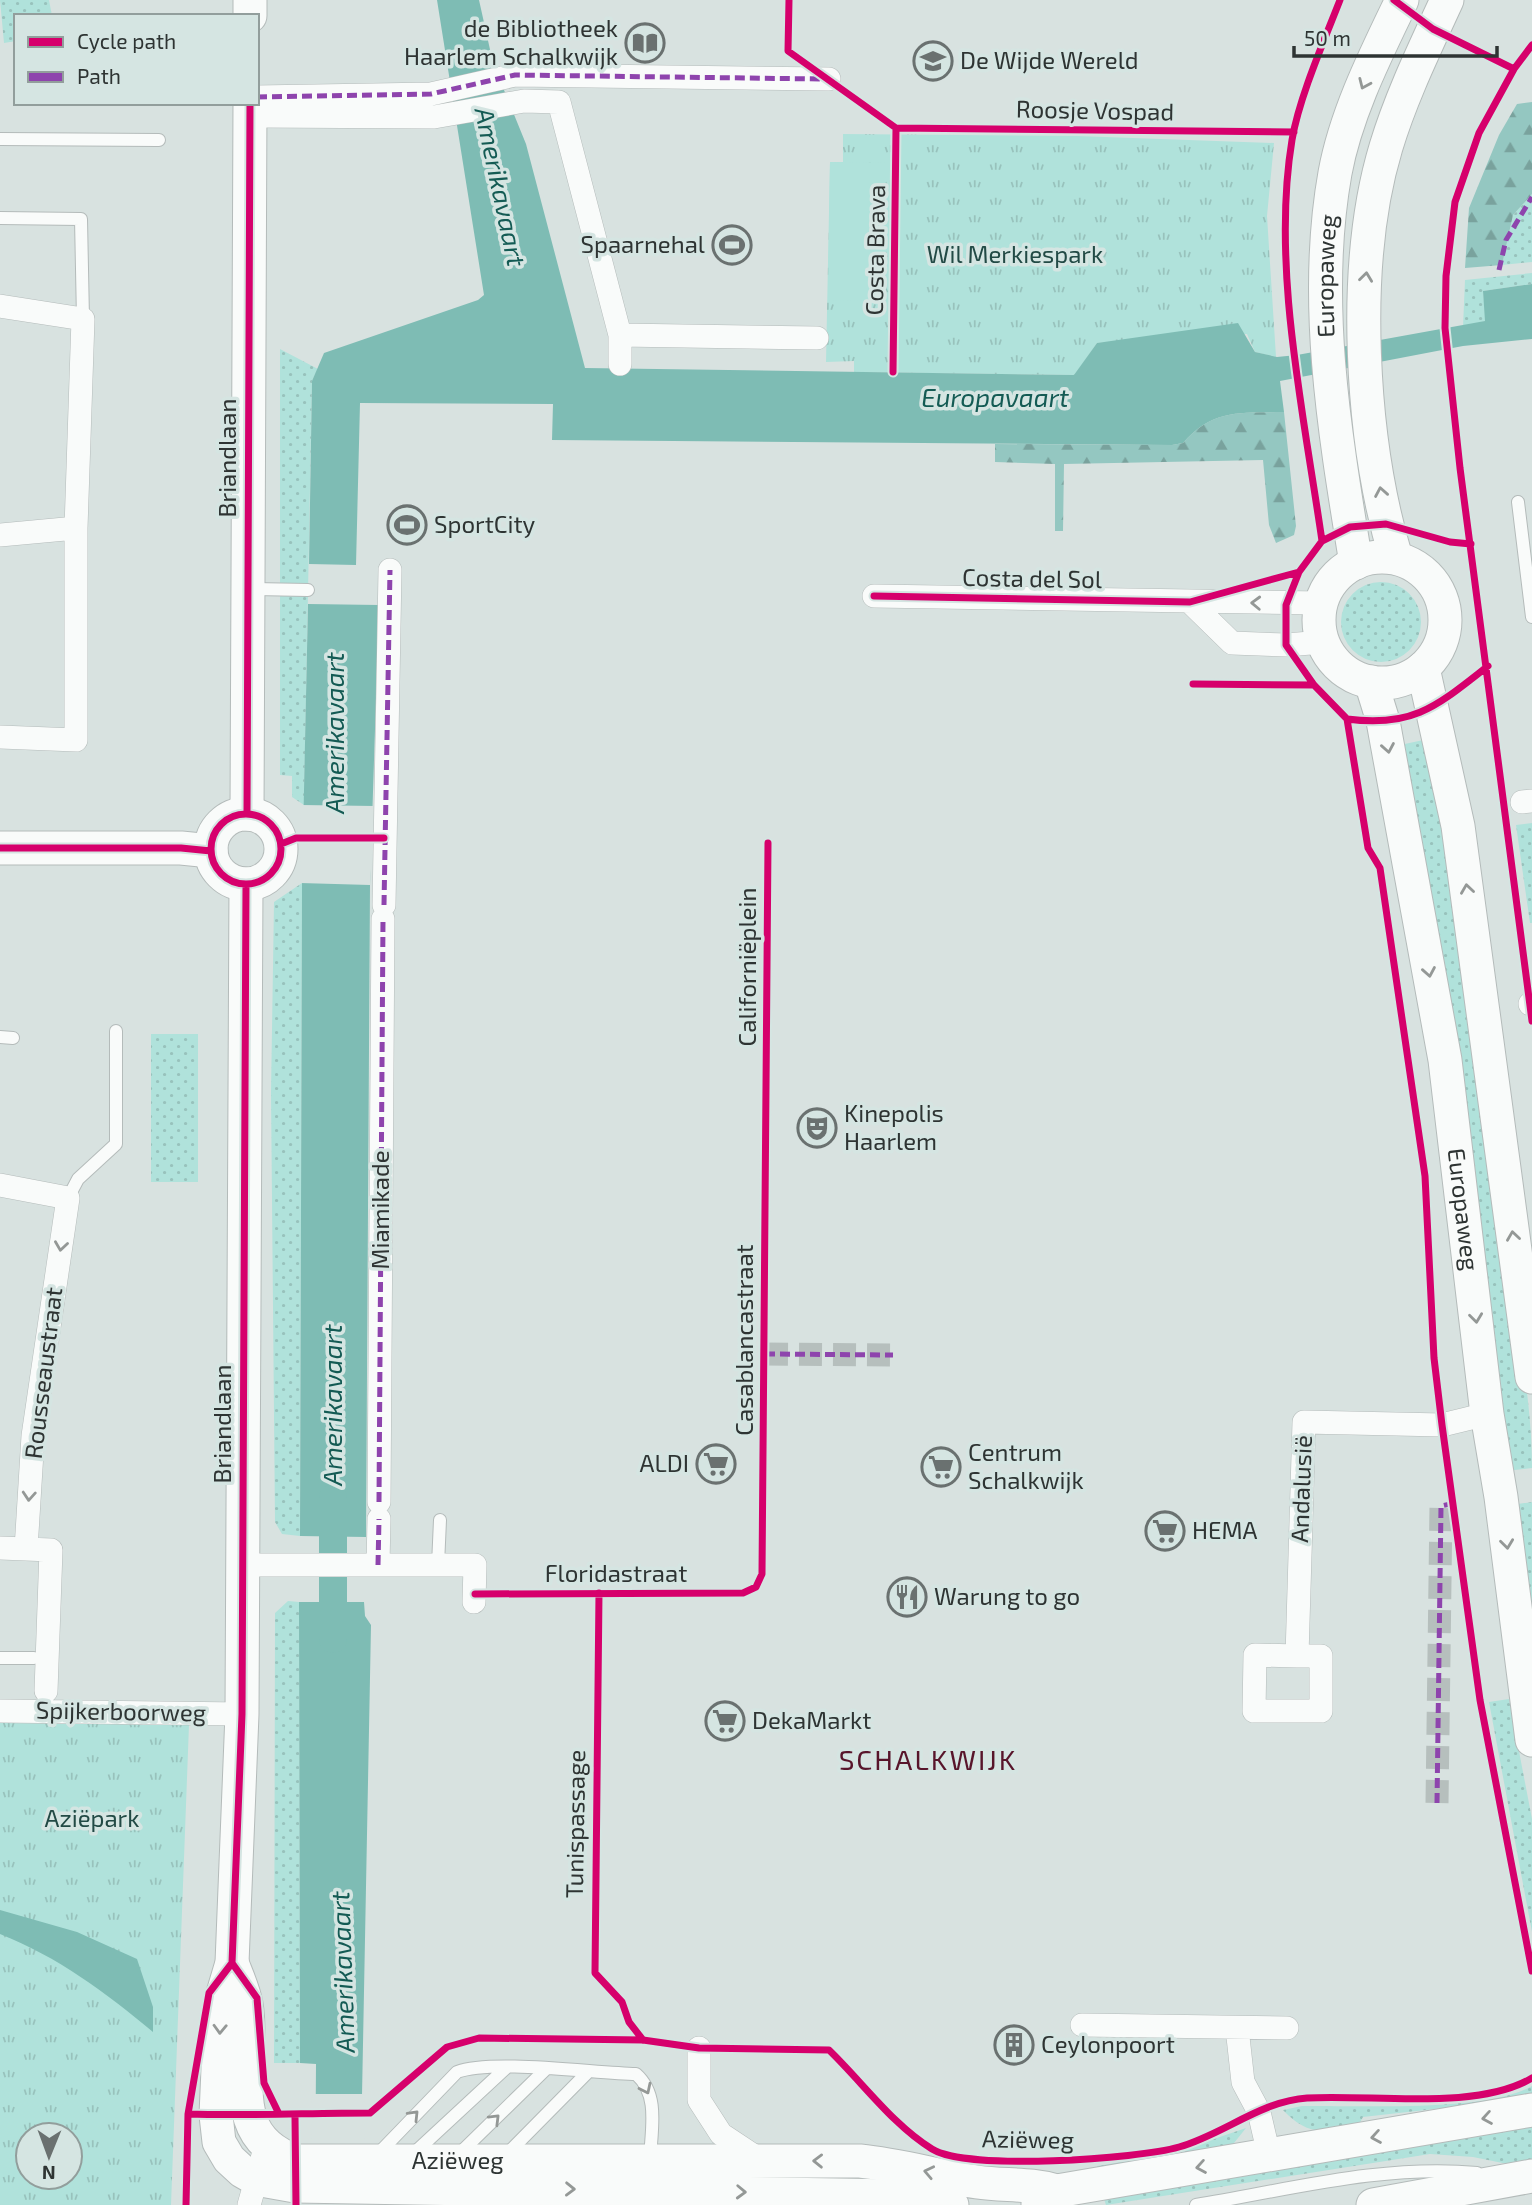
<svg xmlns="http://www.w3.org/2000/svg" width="1532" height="2205" viewBox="0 0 1532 2205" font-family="'Exo 2',sans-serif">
	<defs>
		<pattern id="grass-dots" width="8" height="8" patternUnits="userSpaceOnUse" patternTransform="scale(1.75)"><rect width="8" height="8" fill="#b0e2db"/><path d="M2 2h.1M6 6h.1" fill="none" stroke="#98c2bc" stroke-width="1.8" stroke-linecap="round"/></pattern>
		<pattern id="forest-firs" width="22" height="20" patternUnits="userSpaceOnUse" patternTransform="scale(1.75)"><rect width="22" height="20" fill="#94c7c1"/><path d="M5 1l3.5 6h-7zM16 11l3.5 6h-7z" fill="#79a29d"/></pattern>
		<pattern id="park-tufts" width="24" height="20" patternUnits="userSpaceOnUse" patternTransform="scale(1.75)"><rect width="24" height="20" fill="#b0e2db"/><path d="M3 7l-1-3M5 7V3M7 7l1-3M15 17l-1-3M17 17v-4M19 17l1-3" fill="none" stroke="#98c2bc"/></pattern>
	</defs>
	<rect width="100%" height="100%" fill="#d8e2e0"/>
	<!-- grass -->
	<path fill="url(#grass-dots)" d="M0 0H49L52 16H16V41L4 43Z
		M1532 194V262L1502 265 1513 215Z
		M1532 273V284L1483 291 1486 321 1463 327 1465 280Z
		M280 349 318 369 312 381 304 805 292 797V776L280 775Z
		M1341 622a40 40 0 1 1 80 0a40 40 0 1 1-80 0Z
		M1428 739C1456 907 1482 1074 1504 1242 1514 1317 1532 1392 1532 1468L1506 1471 1400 745Z
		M1532 823V923H1530L1516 825Z
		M302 883 300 1536 282 1534 275 1522 271 1093 274 902Z
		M151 1034H198V1182H151Z
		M1532 1502V1653L1511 1505Z
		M288 1601 299 1602 300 2063H274L275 1613Z
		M1509 1699 1532 1819V1932L1489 1702Z
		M1532 2086V2098L1363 2117 1357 2128C1322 2131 1309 2137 1283 2110L1302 2106C1360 2105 1485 2113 1532 2086Z
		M1532 2127V2169L1473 2157 1430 2154 1106 2205 1104 2199Z
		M1246 2128 1230 2148 1098 2170 1097 2166 1170 2154Z"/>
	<!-- forest -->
	<path fill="url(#forest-firs)" d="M1532 102V194L1513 215 1502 265 1465 268 1469 208 1499 135 1517 104Z
		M1284 412 1296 526 1294 535 1276 543 1269 525 1263 460 1064 464 1063 531H1055V464L995 462V444L1172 445 1183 443C1213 408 1242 413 1284 412Z"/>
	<!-- park -->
	<path fill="url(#park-tufts)" fill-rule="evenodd" d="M843 134 1077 136 1274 143 1267 216 1276 357 1255 352 1247 334 1097 343 1075 375 854 372V361L826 362 830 162H843Z
		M0 1723 189 1725 171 2205H0ZM28 2135H70V2177H28Z"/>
	<!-- pitch -->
	<path fill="#b0e2db" d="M830 162 886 163 884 301 828 300Z"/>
	<!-- water -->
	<path fill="#7ebcb4" d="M437 0H479L493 63 526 144 585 368 1074 375 1097 343 1238 323 1255 352 1277 357 1297 355 1485 321 1483 291 1532 284V339L1463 346 1280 381 1284 412C1242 413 1213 408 1183 443L1172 445 552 440 553 404 360 403 356 565 309 564 312 381 324 353 478 300 484 295Z
		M308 604 379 605 370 885 366 1537 300 1536 302 883Z
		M299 1602H364L365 1616 371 1625 362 2096 315 2205 316 2064 300 2063Z
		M0 1910 77 1932 137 1959 153 2007V2032C105 1992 58 1957 0 1934Z"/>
	<!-- pier -->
	<path fill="#d8e2e0" d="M301 805 375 806 370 885 300 883Z
		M312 2094H365L364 2205H311Z"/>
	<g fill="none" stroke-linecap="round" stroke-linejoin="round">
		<!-- canal -->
		<path stroke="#7ebcb4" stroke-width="28" d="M333 1498V1639"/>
		<!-- street-tunnel -->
		<path stroke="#b6bfbd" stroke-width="23" stroke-dasharray="23 11" stroke-linecap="butt" d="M765 1354 893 1355
			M1437 1803 1441 1506 1455 1503"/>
		<!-- lane casing -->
		<g stroke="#b4bbba" stroke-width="14">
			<path id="lane" d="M0 139 159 140
				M0 218 81 219 83 319
				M1518 502 1532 617
				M249 589 308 590
				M0 1037 13 1038
				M68 1198 78 1179 116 1144V1031
				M438 1565 440 1520
				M0 1658H34
				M459 2154 545 2070
				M506 2155 587 2073
				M376 2156 457 2072C492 2059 593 2073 636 2074 660 2095 651 2130 650 2160
				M411 2156 506 2068
				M1196 2205C1288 2190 1383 2164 1477 2173"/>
		</g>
		<!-- street casing -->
		<g stroke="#b4bbba" stroke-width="24">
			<path id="street" d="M257 97 431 94 515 75 829 79
				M250 116 434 117 524 101 559 102 620 335
				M0 306 83 319 76 528V740L0 737
				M620 364V335L817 338
				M0 535 76 528
				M874 596 1321 603
				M1190 602 1232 643 1286 645 1323 642
				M1522 802 1532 801
				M384 905 390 570
				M1530 1004H1532
				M0 1185 68 1198 33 1436 26 1549
				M379 1502 383 919
				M0 1548 51 1550 46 1691
				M241 1565H475L474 1602
				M378 1565 379 1519
				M1297 1656H1321V1711H1254L1255 1655 1297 1656 1304 1422 1442 1425 1487 1414
				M0 1711 242 1714
				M1082 2025 1287 2028
				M1237 2028 1243 2082 1259 2112 1269 2155
				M699 2048V2100L721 2134 760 2160
				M249 2205 266 2145"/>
		</g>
		<!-- secondary casing -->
		<g stroke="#b4bbba" stroke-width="35">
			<g id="secondary">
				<path d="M250 16V0"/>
				<circle cx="1382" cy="620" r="63"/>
				<path d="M1396 558C1361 441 1350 266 1386 147 1401 97 1425 48 1447 0"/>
				<path id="s1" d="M1356 563C1335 435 1312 301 1335 173 1346 113 1376 54 1402 0"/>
				<path d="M1423 668 1458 826 1532 1377"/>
				<path id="s2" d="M1371 682 1383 721 1445 1060 1487 1414 1501 1497 1532 1740"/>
				<circle cx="246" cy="849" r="35"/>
				<path d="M247 814 250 103"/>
				<path d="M0 848H181L211 851"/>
				<path d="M246 884 242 1714 232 1963 221 2000 216 2115 219 2142 229 2159 242 2171 256 2179 295 2186 895 2196 941 2200 952 2205"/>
				<path id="s3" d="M232 1963C237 1976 244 1991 246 2004 256 2063 220 2135 296 2161H860C900 2165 937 2176 977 2182 1004 2186 1030 2183 1057 2191"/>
				<path d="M1038 2204 1057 2191 1532 2110"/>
				<path d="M1373 2205 1532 2176"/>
			</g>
		</g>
		<!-- lane -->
		<use href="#lane" stroke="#f9fbfa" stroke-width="12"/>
		<!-- street -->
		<use href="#street" stroke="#f9fbfa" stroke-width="23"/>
		<!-- secondary -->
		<use href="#secondary" stroke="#f9fbfa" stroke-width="33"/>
		<!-- quiet -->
		<path stroke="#8e44ad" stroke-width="5" stroke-dasharray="10 5" stroke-linecap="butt" d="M257 97 431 94 515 75 822 79
			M1499 270 1506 240 1532 197
			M384 905 390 570
			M765 1354 893 1355
			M379 1502 383 919
			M378 1565 379 1519
			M1437 1803 1441 1506 1455 1503"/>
		<!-- cycleway casing -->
		<g stroke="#d5e5e2" stroke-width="11">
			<path id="cycleway" d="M789 0 788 51 896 128
				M1394 0 1433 29 1514 69
				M1532 45 1514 69 1479 133 1455 202 1446 276 1445 328 1460 468 1532 1021
				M896 128 1294 132
				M893 372 896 128
				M1322 541C1304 415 1271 266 1292 140 1299 98 1324 41 1340 0
				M1471 544 1450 542 1386 524 1350 527 1322 541 1299 572 1286 605V645L1314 685 1347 719 1368 848 1380 868 1425 1176 1434 1358 1442 1425 1480 1700 1532 1971
				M874 596 1190 602 1299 572
				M1193 684 1314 685
				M1347 719C1414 728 1438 705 1488 666
				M211 849a35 35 0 1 1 70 0a35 35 0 1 1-70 0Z
				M247 814 250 103
				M281 844 296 838H384
				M0 848H181L211 851
				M599 1593 595 1973 622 2002 629 2022 643 2040
				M475 1594 743 1593 756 1587 762 1574 768 843
				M232 1963 257 1998 264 2083 279 2114
				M188 2114C249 2116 309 2113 370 2113L447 2047 479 2038 643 2040 699 2048 829 2050C863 2083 893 2125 932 2149 967 2171 1138 2159 1179 2147 1222 2135 1261 2101 1307 2098 1372 2094 1477 2111 1532 2078
				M295 2117 296 2205
				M186 2205 188 2114 209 1993 232 1963 242 1714 246 884"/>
		</g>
		<!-- cycleway -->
		<use href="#cycleway" stroke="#d6006c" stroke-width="7"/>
	</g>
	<!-- one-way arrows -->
	<defs><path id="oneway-chevron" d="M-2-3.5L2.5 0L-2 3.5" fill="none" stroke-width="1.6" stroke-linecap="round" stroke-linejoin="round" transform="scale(1.75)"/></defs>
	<g stroke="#949896">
		<use href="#oneway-chevron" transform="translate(1364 84) rotate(114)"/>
		<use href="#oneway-chevron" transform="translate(1366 277) rotate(-83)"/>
		<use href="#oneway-chevron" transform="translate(1381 492) rotate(-100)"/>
		<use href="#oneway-chevron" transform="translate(1256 603) rotate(-178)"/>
		<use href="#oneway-chevron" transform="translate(1388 748) rotate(80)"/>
		<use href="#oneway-chevron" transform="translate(1467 889) rotate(-98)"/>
		<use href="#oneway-chevron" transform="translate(1429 972) rotate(80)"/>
		<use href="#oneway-chevron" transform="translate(1513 1236) rotate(-98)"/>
		<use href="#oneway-chevron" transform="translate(61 1246) rotate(98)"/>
		<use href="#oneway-chevron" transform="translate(1476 1318) rotate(83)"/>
		<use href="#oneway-chevron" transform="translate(29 1496) rotate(94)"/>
		<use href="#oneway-chevron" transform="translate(1507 1544) rotate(83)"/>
		<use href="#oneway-chevron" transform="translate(220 2029) rotate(92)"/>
		<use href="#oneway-chevron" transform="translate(646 2089) rotate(64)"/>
		<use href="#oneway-chevron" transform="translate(414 2115) rotate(-46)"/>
		<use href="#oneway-chevron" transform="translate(1487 2118) rotate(170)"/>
		<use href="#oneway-chevron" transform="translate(495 2119) rotate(-45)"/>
		<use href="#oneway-chevron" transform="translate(1376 2137) rotate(170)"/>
		<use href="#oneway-chevron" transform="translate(818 2161) rotate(-179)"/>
		<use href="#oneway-chevron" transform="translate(1201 2167) rotate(170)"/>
		<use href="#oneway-chevron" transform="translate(929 2172) rotate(-168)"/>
		<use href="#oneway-chevron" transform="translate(570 2189) rotate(1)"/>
		<use href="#oneway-chevron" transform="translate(741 2192) rotate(2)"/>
	</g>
	<!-- icons -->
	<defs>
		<g id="library-ring" transform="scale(2.0125)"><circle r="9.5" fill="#d5e5e2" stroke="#6a7170" stroke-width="1.5"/><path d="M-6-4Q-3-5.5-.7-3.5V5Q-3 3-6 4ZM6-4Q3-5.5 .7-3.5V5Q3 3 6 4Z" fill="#6a7170"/></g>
		<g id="school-ring" transform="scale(2.0125)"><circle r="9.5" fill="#d5e5e2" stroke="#6a7170" stroke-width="1.5"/><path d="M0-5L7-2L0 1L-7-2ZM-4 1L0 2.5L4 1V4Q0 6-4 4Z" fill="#6a7170"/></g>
		<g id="stadium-ring" transform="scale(2.0125)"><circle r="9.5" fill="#d5e5e2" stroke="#6a7170" stroke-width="1.5"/><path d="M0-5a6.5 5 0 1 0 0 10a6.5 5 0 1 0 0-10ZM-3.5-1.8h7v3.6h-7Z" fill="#6a7170"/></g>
		<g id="theatre-ring" transform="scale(2.0125)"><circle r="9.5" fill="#d5e5e2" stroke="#6a7170" stroke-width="1.5"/><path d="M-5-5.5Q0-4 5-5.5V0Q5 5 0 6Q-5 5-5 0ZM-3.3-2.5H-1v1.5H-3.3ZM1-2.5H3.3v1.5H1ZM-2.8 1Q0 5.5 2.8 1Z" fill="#6a7170"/></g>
		<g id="supermarket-ring" transform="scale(2.0125)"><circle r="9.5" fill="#d5e5e2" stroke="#6a7170" stroke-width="1.5"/><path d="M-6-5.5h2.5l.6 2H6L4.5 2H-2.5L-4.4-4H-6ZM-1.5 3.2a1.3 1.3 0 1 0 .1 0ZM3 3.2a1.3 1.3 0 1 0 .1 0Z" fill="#6a7170"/></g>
		<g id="restaurant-ring" transform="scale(2.0125)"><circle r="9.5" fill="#d5e5e2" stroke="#6a7170" stroke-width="1.5"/><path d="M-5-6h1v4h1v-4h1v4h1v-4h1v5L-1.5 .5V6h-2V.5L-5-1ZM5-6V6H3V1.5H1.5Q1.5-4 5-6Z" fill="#6a7170"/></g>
		<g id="building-ring" transform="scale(2.0125)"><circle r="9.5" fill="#d5e5e2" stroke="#6a7170" stroke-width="1.5"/><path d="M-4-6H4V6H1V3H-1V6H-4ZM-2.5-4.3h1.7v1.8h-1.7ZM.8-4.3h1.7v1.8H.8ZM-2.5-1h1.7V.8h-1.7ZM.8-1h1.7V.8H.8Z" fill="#6a7170"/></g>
	</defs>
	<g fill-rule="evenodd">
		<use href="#library-ring" x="645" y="43"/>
		<use href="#school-ring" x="933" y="61"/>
		<use href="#stadium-ring" x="732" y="245"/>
		<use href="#stadium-ring" x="407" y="525"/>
		<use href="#theatre-ring" x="817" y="1128"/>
		<use href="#supermarket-ring" x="716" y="1464"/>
		<use href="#supermarket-ring" x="941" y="1467"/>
		<use href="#supermarket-ring" x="1165" y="1531"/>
		<use href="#restaurant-ring" x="907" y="1597"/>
		<use href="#supermarket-ring" x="725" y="1721"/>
		<use href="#building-ring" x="1014" y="2045"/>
	</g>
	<g text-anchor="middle" stroke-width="7" stroke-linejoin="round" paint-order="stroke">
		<!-- poi labels -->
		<g font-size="24" fill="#2e3433" stroke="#d5e5e2" text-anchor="start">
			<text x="618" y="37" text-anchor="end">de Bibliotheek<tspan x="618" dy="28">Haarlem Schalkwijk</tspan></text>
			<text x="960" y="69">De Wijde Wereld</text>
			<text x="705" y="253" text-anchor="end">Spaarnehal</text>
			<text x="434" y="533">SportCity</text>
			<text x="844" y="1122">Kinepolis<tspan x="844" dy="28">Haarlem</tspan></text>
			<text x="968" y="1461">Centrum<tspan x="968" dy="28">Schalkwijk</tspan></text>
			<text x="689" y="1472" text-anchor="end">ALDI</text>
			<text x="1192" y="1539">HEMA</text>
			<text x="934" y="1605">Warung to go</text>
			<text x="752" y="1729">DekaMarkt</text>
			<text x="1041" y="2053">Ceylonpoort</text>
		</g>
		<!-- street labels -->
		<g font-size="24" fill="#2e3433" stroke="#d5e5e2">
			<text transform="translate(1095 111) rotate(1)" y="8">Roosje Vospad</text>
			<text transform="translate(876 250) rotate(-89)" y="8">Costa Brava</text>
			<text dy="8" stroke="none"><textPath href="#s1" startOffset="289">Europaweg</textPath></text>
			<text transform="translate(228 458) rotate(-90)" y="8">Briandlaan</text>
			<text transform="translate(1032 579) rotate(1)" y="8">Costa del Sol</text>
			<text transform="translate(748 967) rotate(-90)" y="8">Californiëplein</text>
			<text dy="8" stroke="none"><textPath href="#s2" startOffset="536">Europaweg</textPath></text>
			<text transform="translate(381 1210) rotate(-90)" y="8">Miamikade</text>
			<text transform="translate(745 1340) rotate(-90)" y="8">Casablancastraat</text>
			<text transform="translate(44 1373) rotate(-83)" y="8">Rousseaustraat</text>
			<text transform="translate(223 1424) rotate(-90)" y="8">Briandlaan</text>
			<text transform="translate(1302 1489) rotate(-88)" y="8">Andalusië</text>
			<text x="616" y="1582">Floridastraat</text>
			<text transform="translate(121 1712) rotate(1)" y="8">Spijkerboorweg</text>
			<text transform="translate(576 1824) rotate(-89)" y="8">Tunispassage</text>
			<text transform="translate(1028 2140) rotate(1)" y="8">Aziëweg</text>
			<text dy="8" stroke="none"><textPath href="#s3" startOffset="385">Aziëweg</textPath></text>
		</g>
		<!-- park labels -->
		<g font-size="24" fill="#224a45" stroke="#d5e5e2">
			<text x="1015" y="263">Wil Merkiespark</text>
			<text x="92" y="1827">Aziëpark</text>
		</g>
		<!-- water labels -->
		<g font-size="26" font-style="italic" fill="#145b54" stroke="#d5e5e2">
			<text transform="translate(500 187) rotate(78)" y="9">Amerikavaart</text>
			<text x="995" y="407">Europavaart</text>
			<text transform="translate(335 733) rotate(-90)" y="9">Amerikavaart</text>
			<text transform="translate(333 1405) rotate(-90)" y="9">Amerikavaart</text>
			<text transform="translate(343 1972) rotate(-92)" y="9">Amerikavaart</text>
		</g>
		<!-- quarter labels -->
		<g font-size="28" letter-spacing="2" fill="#58152b" stroke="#d5e5e2">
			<text x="928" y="1770">SCHALKWIJK</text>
		</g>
	</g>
	<!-- legend -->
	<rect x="14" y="14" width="245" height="91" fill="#d5e5e2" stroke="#929e9c" stroke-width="2"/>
	<rect x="28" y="37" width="35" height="10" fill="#d6006c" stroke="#929e9c" stroke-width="2"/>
	<text x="77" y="49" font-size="21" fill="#2e3433">Cycle path</text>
	<rect x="28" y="72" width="35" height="10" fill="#8e44ad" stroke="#929e9c" stroke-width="2"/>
	<text x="77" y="84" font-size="21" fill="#2e3433">Path</text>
	<!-- north arrow -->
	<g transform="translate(49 2156) rotate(181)"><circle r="33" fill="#d5e5e2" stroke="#929e9c" stroke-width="2"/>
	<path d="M0-5L12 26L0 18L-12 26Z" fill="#6a7170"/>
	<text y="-10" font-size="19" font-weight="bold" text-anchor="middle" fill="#2e3433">N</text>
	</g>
	<!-- scale -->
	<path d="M1294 46v10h203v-10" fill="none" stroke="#2e3433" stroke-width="3.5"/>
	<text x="1304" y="46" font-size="21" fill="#2e3433" stroke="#d5e5e2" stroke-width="5" paint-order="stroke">50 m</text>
</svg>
